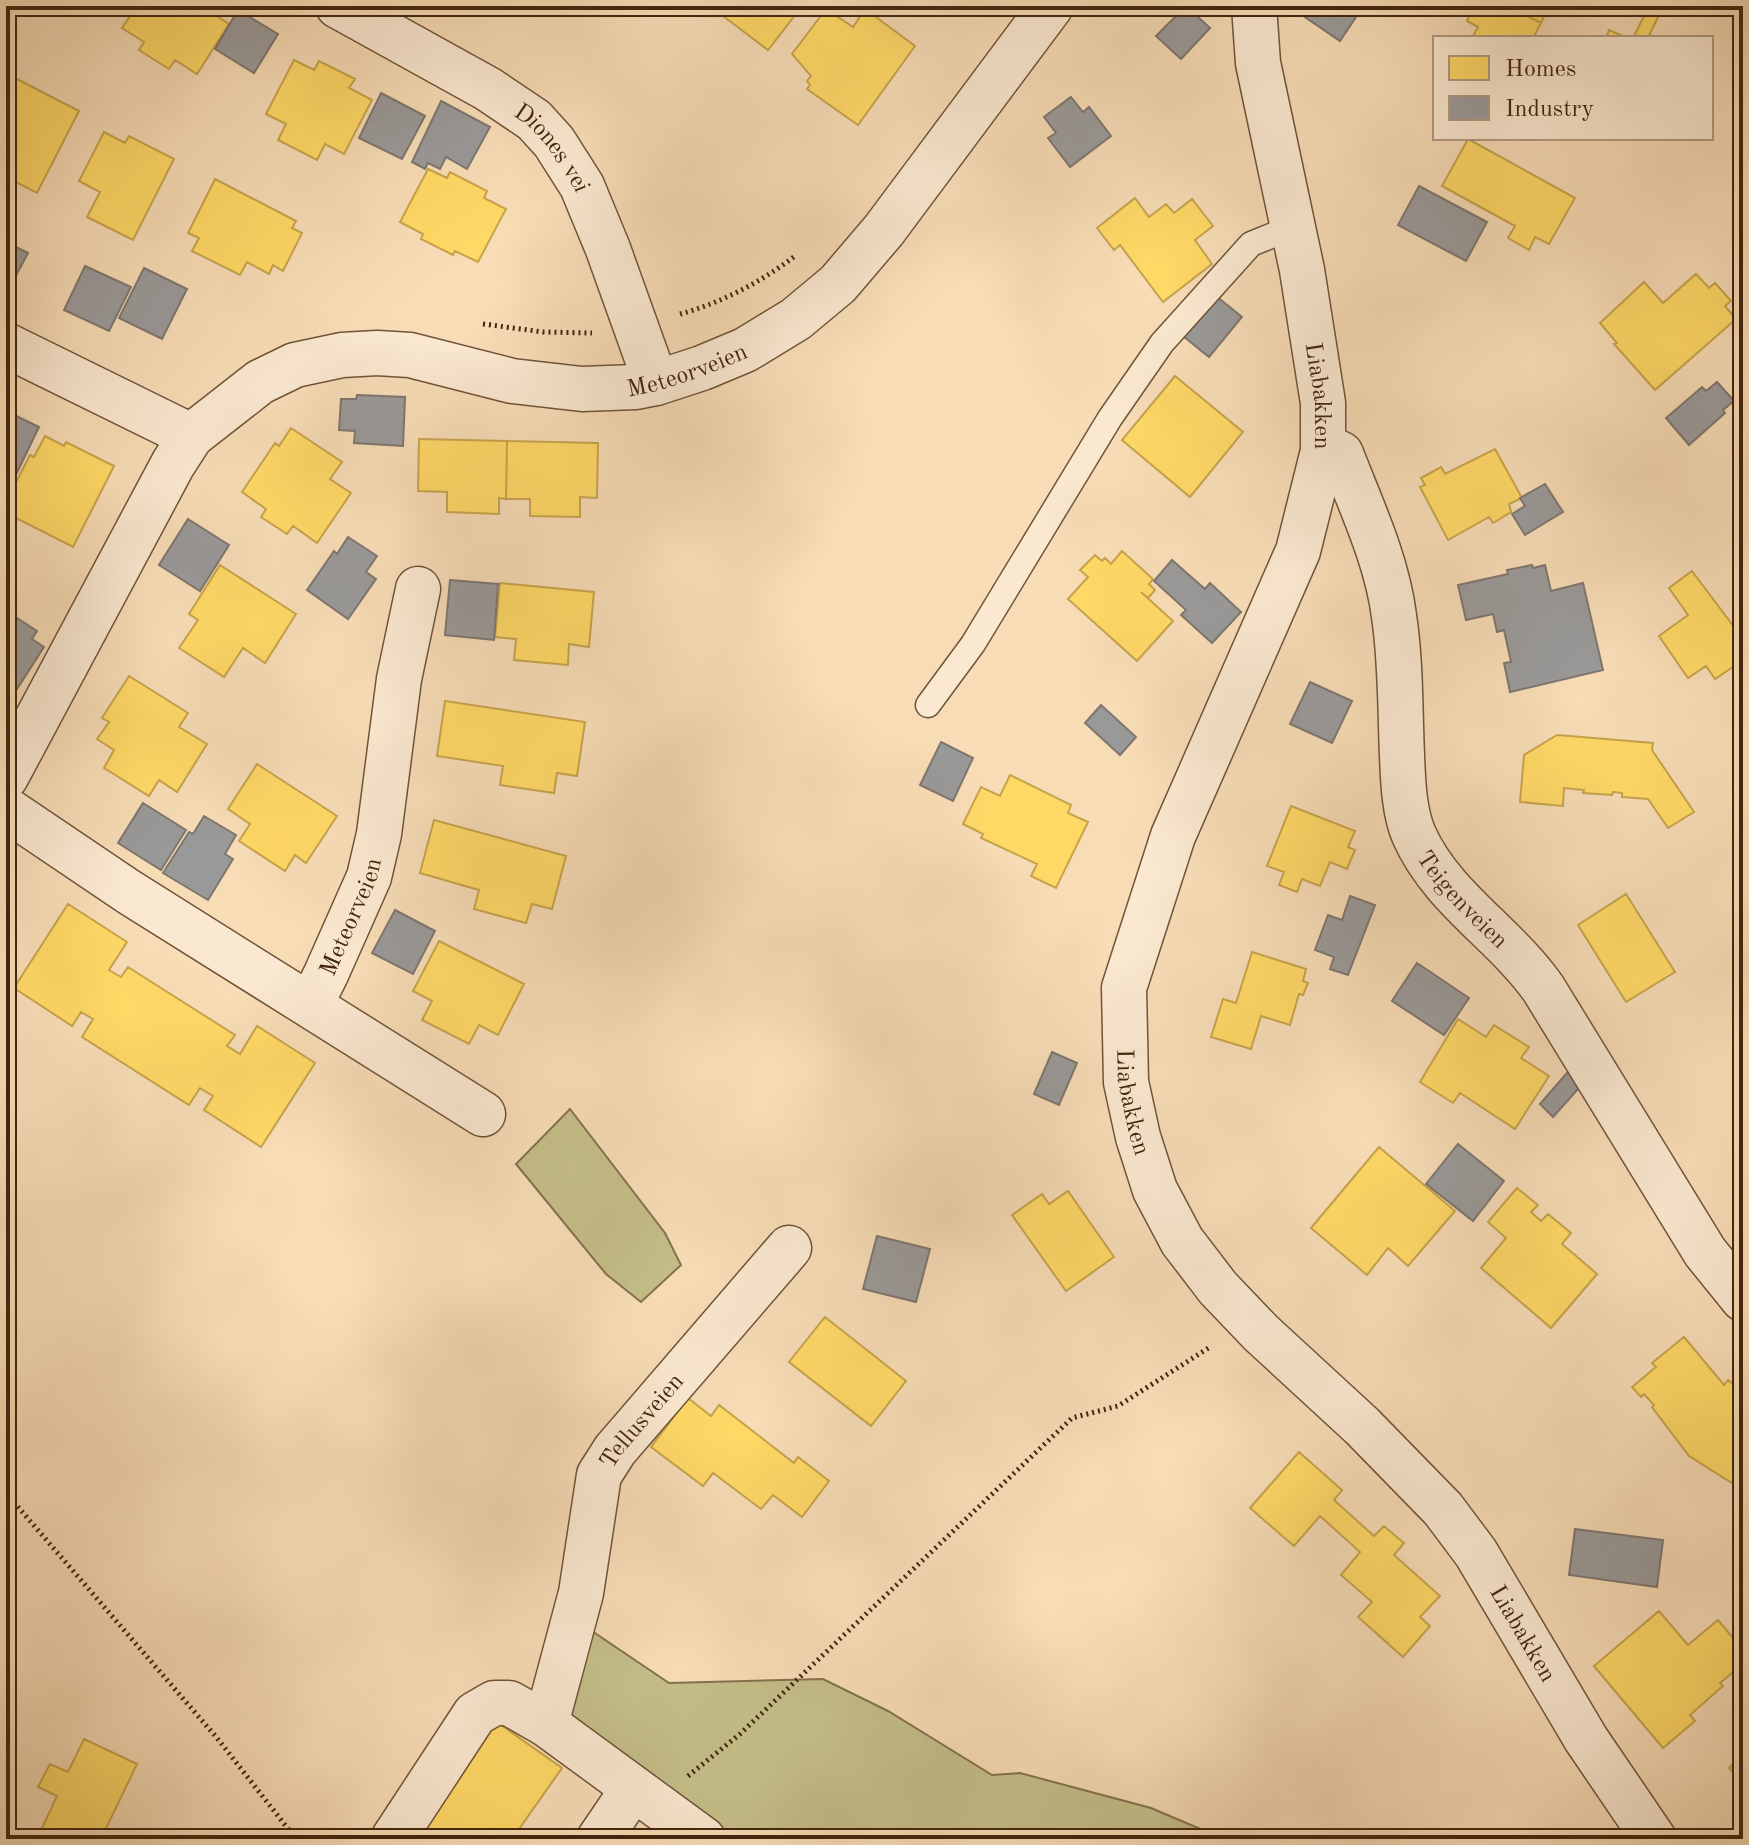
<svg xmlns="http://www.w3.org/2000/svg" width="1749" height="1845" viewBox="0 0 1749 1845" font-family="'Old Standard TT',serif">
	<rect width="100%" height="100%" fill="#f7dcb6"/>
	<filter id="stains"><feTurbulence type="fractalNoise" baseFrequency=".0025" numOctaves="4"/><feColorMatrix values="0 0 0 0 .2 0 0 0 0 .09 0 0 0 0 .02 0 0 0 .5 -.17"/></filter>
	<radialGradient id="worn" r=".72"><stop offset=".6" stop-color="#630" stop-opacity="0"/><stop offset="1" stop-color="#630" stop-opacity=".3"/></radialGradient>
	<!-- green -->
	<path fill="#c4be89" stroke="#84724c" stroke-width="2" d="M570 1109 665 1233 681 1265 641 1302 606 1274 516 1164Z
		M586 1627 669 1683 823 1679 888 1711 992 1775 1020 1773 1151 1808 1224 1839H725L570 1725Z"/>
	<!-- homes -->
	<path fill="#ffd966" stroke="#c7a34c" stroke-width="2" d="M137 6H201L229 24 197 74 175 60 169 69 139 50 144 42 122 28Z
		M721 6H802L768 50 719 13 723 9Z
		M1474 6H1507L1541 23 1533 38H1472L1478 27 1467 21Z
		M1507 6H1549L1541 23Z
		M826 9 853 27 865 9 915 46 858 125 807 89 810 85 807 81 811 76 792 54Z
		M1646 12 1658 17 1648 38H1633Z
		M1609 30 1627 38H1606Z
		M294 60 314 70 319 61 355 79 349 88 372 100 344 154 325 144 317 160 278 140 286 124 266 114Z
		M13 77 79 111 37 193 6 177V91Z
		M104 132 125 143 129 136 174 159 133 240 87 217 100 192 79 181Z
		M1468 139 1575 198 1549 244 1535 237 1529 250 1508 238 1515 226 1442 186Z
		M428 169 447 178 450 172 487 191 484 198 506 209 478 262 455 251 453 255 421 239 423 234 400 222Z
		M215 179 296 221 292 228 302 233 283 271 273 265 269 274 247 262 240 275 192 251 199 238 188 233Z
		M1135 198 1149 217 1166 204 1174 213 1192 199 1213 226 1195 240 1212 264 1163 302 1120 245 1114 250 1097 228Z
		M1696 274 1709 288 1715 283 1731 301 1725 306 1736 319 1655 390 1614 344 1617 343 1600 323 1644 282 1663 303Z
		M1175 376 1243 432 1190 497 1122 440Z
		M291 428 342 462 330 479 351 493 317 543 293 526 287 534 261 517 266 509 242 492 275 443 279 446Z
		M45 436 64 446 66 442 114 466 73 547 6 513V502L30 455 34 457Z
		M419 439 507 441 506 499 499 498V514L447 512V492L418 491Z
		M507 441 598 443 597 498 580 497V517L530 516V499H506Z
		M1495 449 1522 498 1509 504 1511 512 1493 523 1489 517 1448 540 1420 487 1425 485 1421 478 1441 467 1445 474Z
		M1122 551 1153 579 1149 584 1155 590 1148 598 1141 592 1173 621 1137 661 1068 599 1088 577 1080 570 1095 555 1102 561 1105 558 1111 564Z
		M220 565 296 614 265 663 243 648 224 677 179 648 198 620 189 614Z
		M1692 571 1743 639V660L1715 679 1706 666 1688 678 1659 636 1688 615 1669 588Z
		M500 583 594 592 589 647 569 644 568 665 514 660 516 639 495 637Z
		M129 676 188 713 179 727 207 744 177 792 159 780 149 796 104 768 114 750 97 739 109 722 102 718Z
		M445 701 585 722 577 776 557 773 554 793 500 785 503 766 437 756Z
		M1557 735 1653 743 1652 750 1694 812 1668 828 1648 799 1622 797V793L1613 792 1612 795 1583 793 1584 790 1564 788 1563 806 1520 802 1524 755Z
		M257 764 337 816 306 863 295 855 285 871 239 841 250 824 228 809Z
		M1010 775 1071 805 1068 813 1088 822 1056 888 1031 876 1037 864 981 838 983 834 963 824 981 787 1000 796Z
		M1291 806 1355 831 1348 847 1355 850 1347 869 1330 862 1320 886 1302 879 1297 892 1279 885 1284 872 1267 866Z
		M434 820 566 856 552 909 532 904 526 923 474 909 479 890 420 873Z
		M1626 894 1675 972 1626 1002 1578 925Z
		M68 904 127 942 109 970 121 977 128 967 235 1035 227 1046 240 1054 257 1026 315 1063 261 1147 204 1110 213 1096 200 1088 189 1105 82 1037 93 1019 81 1012 72 1026 14 988Z
		M439 941 524 984 498 1035 479 1025 469 1044 422 1020 432 1001 413 991Z
		M1252 952 1306 969 1303 981 1308 983 1303 995 1299 994 1290 1025 1261 1016 1251 1049 1211 1037 1223 999 1236 1003Z
		M1458 1019 1486 1037 1494 1025 1529 1047 1521 1058 1549 1076 1515 1129 1460 1093 1453 1103 1420 1082Z
		M1379 1147 1455 1211 1408 1266 1388 1248 1367 1275 1311 1228Z
		M1517 1188 1538 1205 1531 1212 1541 1221 1548 1214 1571 1233 1562 1244 1597 1274 1551 1328 1481 1268 1506 1238 1488 1222Z
		M1068 1191 1114 1257 1066 1291 1012 1215 1042 1194 1049 1204Z
		M825 1317 906 1381 871 1426 789 1362Z
		M1684 1337 1724 1385 1728 1380 1743 1392V1490L1689 1456 1652 1407 1654 1405 1644 1394 1641 1397 1632 1387 1656 1367 1652 1363Z
		M688 1398 711 1416 719 1405 794 1463 798 1457 829 1481 802 1517 773 1495 761 1509 713 1473 703 1486 651 1447Z
		M1299 1452 1342 1490 1334 1500 1374 1536 1384 1526 1404 1543 1394 1555 1440 1596 1420 1617 1430 1626 1403 1657 1358 1617 1372 1602 1341 1575 1360 1552 1320 1516 1294 1546 1250 1508Z
		M1659 1611 1688 1645 1718 1620 1743 1650V1664L1720 1683 1723 1686 1690 1715 1695 1721 1663 1748 1594 1666Z
		M491 1718 562 1768 512 1839H406Z
		M84 1739 137 1764 101 1839H37L57 1796 38 1787 50 1764 68 1772Z
		M1743 1754V1782L1729 1768Z"/>
	<!-- industry -->
	<path fill="#999" stroke="#7f766f" stroke-width="2" d="M1186 6 1210 28 1181 59 1156 36Z
		M1304 6H1340L1356 17 1340 41 1299 13Z
		M238 10 278 34 254 73 215 49Z
		M381 93 425 116 402 159 359 138Z
		M1071 97 1083 112 1089 107 1111 136 1070 167 1048 138 1056 133 1044 117Z
		M441 101 490 127 467 169 446 157 440 169 428 163 425 169 412 162Z
		M1419 186 1487 222 1466 261 1398 225Z
		M6 242 28 253 12 283 6 280Z
		M85 266 131 287 109 331 64 310Z
		M144 268 187 289 162 339 119 318Z
		M1216 296 1242 317 1209 357 1183 336Z
		M1717 382 1734 401 1723 410 1725 413 1689 445 1666 418 1702 387 1706 391Z
		M357 395 405 397 403 446 354 443 355 431 339 430 341 399H356Z
		M6 411 39 427 12 483 6 481Z
		M1545 484 1563 512 1525 535 1512 514 1525 506 1520 498Z
		M188 519 229 545 200 591 159 565Z
		M348 537 377 556 366 572 376 579 348 619 307 590 334 551 337 554Z
		M1172 560 1205 589 1210 583 1241 612 1212 643 1181 615 1186 610 1154 581Z
		M1532 565 1533 568 1545 565 1551 591 1583 583 1603 670 1510 692 1504 663 1511 662 1504 630 1497 632 1493 614 1466 620 1458 585 1508 574 1507 570Z
		M450 580 498 584 494 640 445 635Z
		M17 618 37 631 32 639 44 647 6 706V626L8 624 11 626Z
		M1310 682 1352 701 1332 743 1290 724Z
		M1101 705 1136 737 1120 755 1085 723Z
		M941 742 973 758 953 801 920 785Z
		M143 803 186 830 161 870 118 843Z
		M204 816 236 835 225 854 233 859 208 900 163 873 189 832 193 834Z
		M1350 896 1375 905 1348 975 1330 969 1334 957 1315 950 1328 915 1342 920Z
		M395 910 435 931 413 974 372 953Z
		M1417 963 1469 998 1444 1035 1392 1001Z
		M1052 1052 1077 1063 1059 1105 1034 1094Z
		M1573 1066 1587 1079 1553 1117 1540 1104Z
		M1458 1144 1504 1181 1473 1221 1426 1184Z
		M877 1236 930 1249 916 1302 863 1289Z
		M1575 1529 1663 1540 1657 1587 1569 1575Z"/>
	<g fill="none" stroke-linecap="round" stroke-linejoin="round">
		<!-- service casing -->
		<g stroke="#705438" stroke-width="27">
			<path id="service" d="M928 705 973 644 1110 418 1162 343 1251 244 1293 227"/>
		</g>
		<!-- minor casing -->
		<g stroke="#705438" stroke-width="47">
			<g id="minor">
				<path id="s1" d="M338 6 488 89 534 120 554 142 582 186 608 249 656 383"/>
				<path id="s2" d="M1254 6 1258 63 1302 270 1323 403V451L1298 551 1173 836 1124 988 1126 1082 1138 1137 1155 1190 1182 1241 1218 1288 1261 1333 1362 1426 1443 1509 1476 1553 1586 1739 1654 1839"/>
				<path d="M6 345 191 436"/>
				<path id="s3" d="M1323 451 1331 449 1341 454C1361 506 1387 560 1394 616 1401 662 1400 710 1402 756 1403 781 1404 812 1414 835 1442 898 1504 933 1543 988L1705 1252 1743 1299"/>
				<path id="s4" d="M6 777 173 464 191 436 260 382 295 365 342 355 377 353 410 355 512 381 582 389 636 387 656 383 702 368 745 350 796 319 838 284 884 230 1051 6"/>
				<path d="M6 809 129 892 483 1114"/>
				<path id="s5" d="M311 1004 326 974 369 877 379 834 399 679 418 589"/>
				<path id="s6" d="M546 1724 581 1593 599 1475 615 1450 789 1248"/>
				<path d="M393 1839 475 1714 494 1703H509L546 1724 703 1839"/>
				<path d="M599 1839 633 1789"/>
			</g>
		</g>
		<!-- path -->
		<path stroke="#43260e" stroke-width="5" stroke-dasharray="2 4" stroke-linecap="butt" d="M680 314C721 303 761 282 795 256
			M483 324 543 332 592 333
			M6 1493 217 1738 296 1839
			M688 1776 740 1734 1072 1418 1118 1406 1210 1347"/>
		<!-- service -->
		<use href="#service" stroke="#fae8d0" stroke-width="24"/>
		<!-- minor -->
		<use href="#minor" stroke="#fae8d0" stroke-width="44"/>
	</g>
	<g text-anchor="middle" stroke-width="8" stroke-linejoin="round" paint-order="stroke">
		<!-- street labels -->
		<g font-size="24" fill="#43260e" stroke="#fae8d0">
			<text dy="8" stroke="none"><textPath href="#s1" startOffset="260">Diones vei</textPath></text>
			<text dy="8" stroke="none"><textPath href="#s4" startOffset="914">Meteorveien</textPath></text>
			<text dy="8" stroke="none"><textPath href="#s2" startOffset="396">Liabakken</textPath></text>
			<text dy="8" stroke="none"><textPath href="#s3" startOffset="492">Teigenveien</textPath></text>
			<text dy="8" stroke="none"><textPath href="#s5" startOffset="96">Meteorveien</textPath></text>
			<text dy="8" stroke="none"><textPath href="#s2" startOffset="1140">Liabakken</textPath></text>
			<text dy="8" stroke="none"><textPath href="#s6" startOffset="324">Tellusveien</textPath></text>
			<text dy="8" stroke="none"><textPath href="#s2" startOffset="1812">Liabakken</textPath></text>
		</g>
	</g>
	<!-- margin -->
	<rect width="1749" height="1845" fill="none" stroke="#f7dcb6" stroke-width="32"/>
	<rect x="8" y="8" width="1733" height="1829" fill="none" stroke="#43260e" stroke-width="4"/>
	<rect x="16" y="16" width="1717" height="1813" fill="none" stroke="#43260e" stroke-width="2"/>
	<!-- legend -->
	<rect x="1433" y="36" width="280" height="104" fill="#fae8d0" stroke="#b19a82" stroke-width="2"/>
	<rect x="1449" y="56" width="40" height="24" fill="#ffd966" stroke="#b19a82" stroke-width="2"/>
	<text x="1505" y="76" font-size="24" fill="#43260e">Homes</text>
	<rect x="1449" y="96" width="40" height="24" fill="#999999" stroke="#b19a82" stroke-width="2"/>
	<text x="1505" y="116" font-size="24" fill="#43260e">Industry</text>
	<rect width="100%" height="100%" filter="url(#stains)"/>
	<rect width="100%" height="100%" fill="url(#worn)"/>
</svg>
